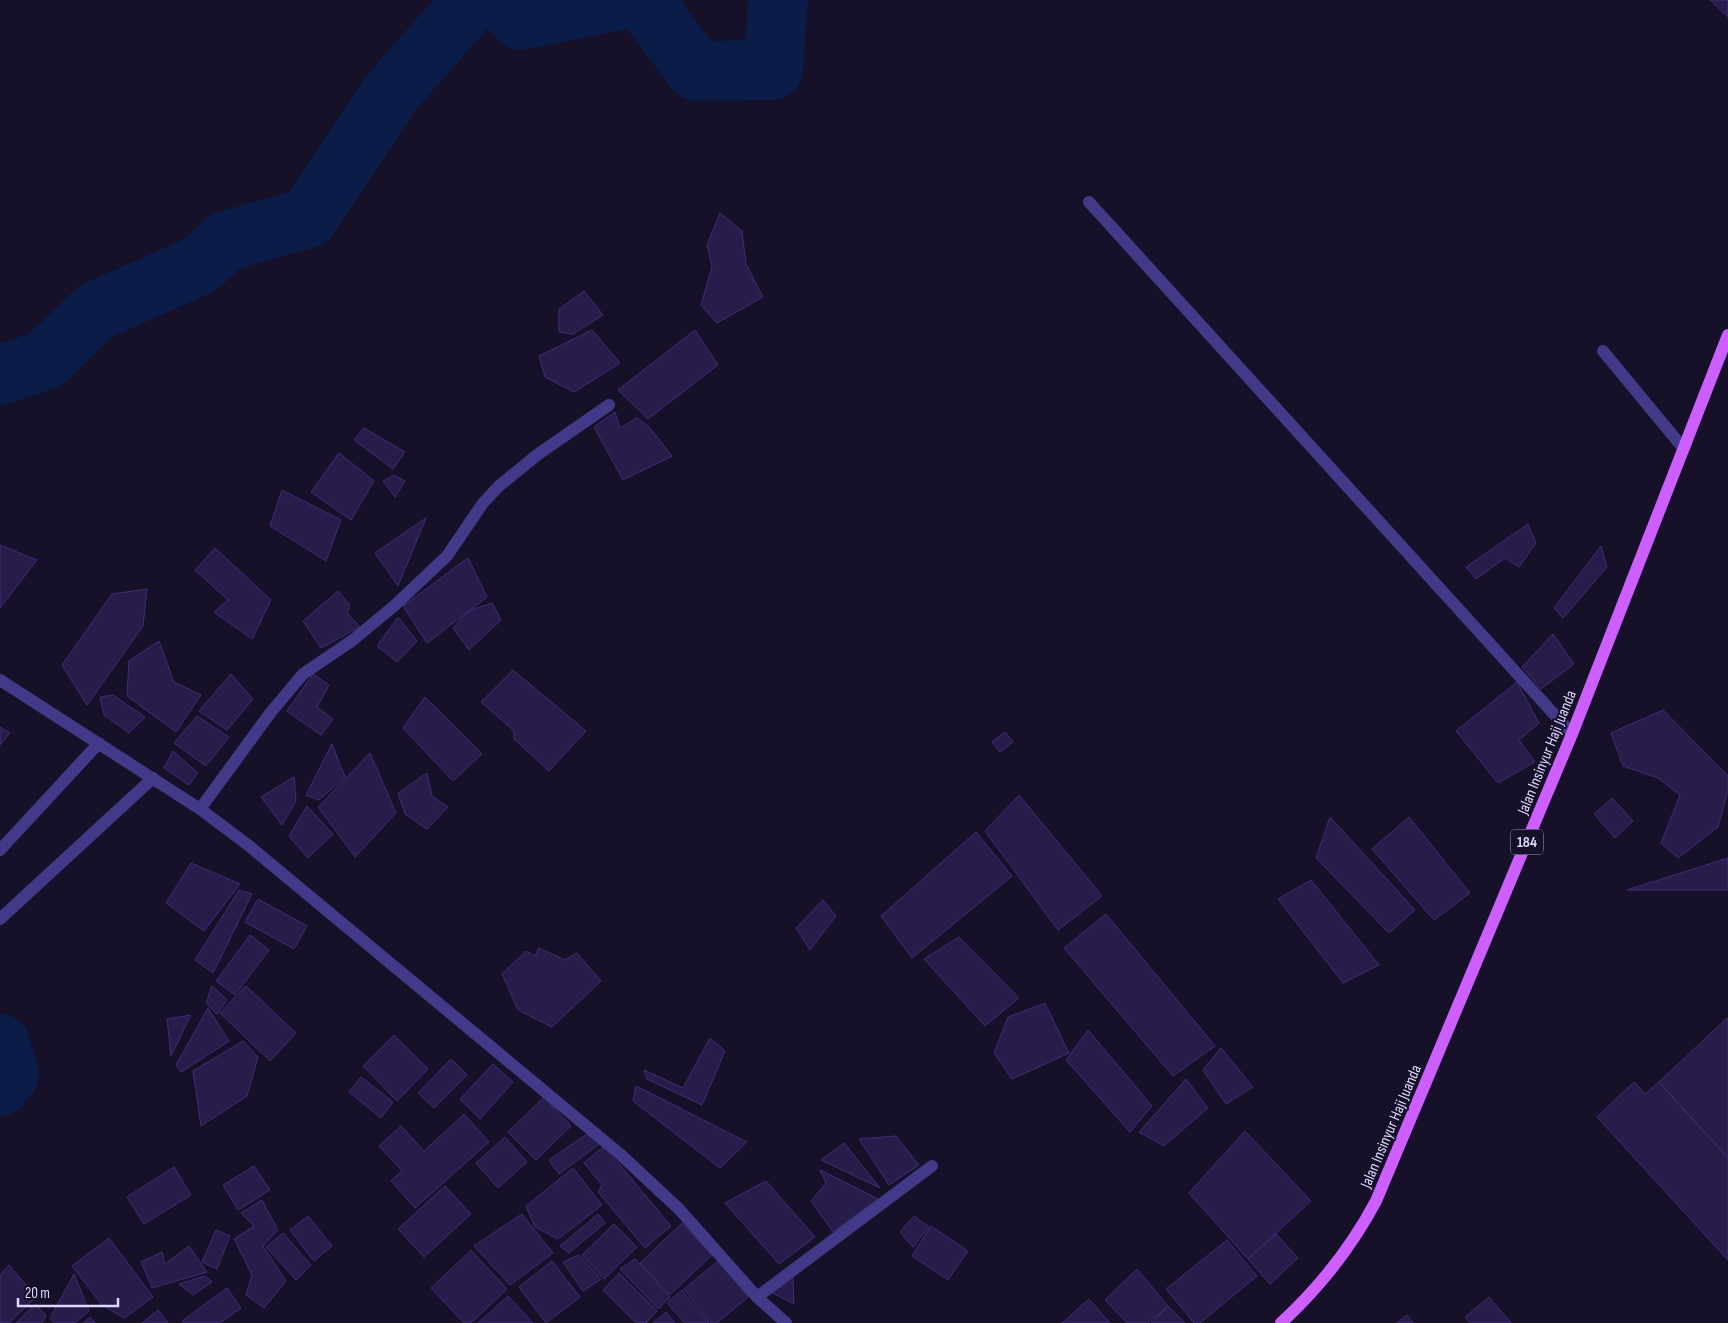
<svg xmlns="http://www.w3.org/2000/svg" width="1728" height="1323" viewBox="0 0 1728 1323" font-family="'Sofia Sans Condensed',sans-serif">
	<rect width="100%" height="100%" fill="#161029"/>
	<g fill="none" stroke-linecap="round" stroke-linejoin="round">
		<!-- river -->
		<path stroke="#0a1c47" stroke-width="60" d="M501 0 520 20 620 0
			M643 0 696 71 773 70 778 0
			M0 375 45 360 96 311 200 265 226 241 308 218 390 94 473 0
			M0 1044 9 1074 0 1086"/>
	</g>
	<!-- building -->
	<path fill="#281c4a" stroke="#402d76" d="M1710 0H1728V17Z
		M720 213 742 231 746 264 763 297 717 323 701 305 712 267 707 245Z
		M584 291 603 315 573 334 559 332V309Z
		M592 330 620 363 574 392 545 377 539 356Z
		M695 330 718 365 648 419 618 390Z
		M615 412 620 428 637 418 649 427 672 456 623 480 594 427Z
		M364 428 405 452 393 469 354 440Z
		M339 453 374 481 351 520 311 492Z
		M394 475 405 481 395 497 383 481Z
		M282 490 341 520 326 561 270 526Z
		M426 518 398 586 375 553Z
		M1528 524 1536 543 1519 567 1505 558 1476 579 1466 567Z
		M0 545 37 560 0 608Z
		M1601 546 1607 567 1563 618 1554 608Z
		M215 548 271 600 252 639 214 612 228 600 195 570Z
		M468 558 487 597 427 643 403 606Z
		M147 589 143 626 87 705 62 665 112 594Z
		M338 591 350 605 347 613 360 627 321 648 303 621Z
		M492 603 501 620 469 650 453 628 468 611Z
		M398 617 417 641 397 662 377 646Z
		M1553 634 1574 664 1541 689 1522 667Z
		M159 641 174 682 201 695 176 732 127 696 129 661Z
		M513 670 586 731 549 771 514 739V731L481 702Z
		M231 674 253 699 227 730 199 711Z
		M313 674 329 685 317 707 333 719 321 735 287 711Z
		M1517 682 1539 723 1519 740 1535 762 1498 783 1456 731Z
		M113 695 145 717 129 733 104 715 100 697Z
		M425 697 482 754 453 781 403 728Z
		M1663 710 1728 776V790L1718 827 1678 858 1661 843 1680 795 1658 778 1623 766 1611 733Z
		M197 716 229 737 206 766 174 743Z
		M0 727 10 733 0 745Z
		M1005 732 1013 742 1000 752 992 742Z
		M332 744 345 777 319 800 306 795Z
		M173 751 198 773 189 785 164 768Z
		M370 753 396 813 355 857 318 807Z
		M427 773 432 796 448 807 427 829 405 814 398 793Z
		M294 777 296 801 282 825 261 797Z
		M1019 795 1102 896 1058 930 985 831Z
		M1612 798 1633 821 1615 838 1594 814Z
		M307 806 333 834 308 858 289 836Z
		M1330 817 1415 910 1389 933 1316 858Z
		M1409 817 1470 893 1434 920 1372 849Z
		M976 832 1012 876 912 958 881 916Z
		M1728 858V890H1627Z
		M191 863 240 884 204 931 166 903Z
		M1311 880 1379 965 1343 983 1278 899Z
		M239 890 252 894 213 973 195 960Z
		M258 899 307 926 294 949 245 922Z
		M823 900 836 916 810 950 796 928Z
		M1106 914 1215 1046 1173 1076 1064 948Z
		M250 935 269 950 235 995 216 981Z
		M959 937 1019 998 985 1026 924 959Z
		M539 948 565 960 577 953 601 981 552 1027 518 1010 502 974 526 951 535 956Z
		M212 986 227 1000 217 1014 206 1003Z
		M246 986 296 1033 270 1061 220 1013Z
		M1045 1003 1069 1053 1012 1079 994 1053 1008 1017Z
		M208 1008 229 1041 181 1072 176 1065Z
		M191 1015 171 1056 167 1019Z
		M1727 1018 1728 1019V1158L1659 1082Z
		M1088 1030 1152 1106 1130 1132 1066 1060Z
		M394 1035 428 1069 397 1101 363 1066Z
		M710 1038 725 1051 702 1105 647 1079 644 1070 683 1088Z
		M243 1041 258 1057 247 1096 201 1126 193 1071Z
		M1221 1048 1253 1087 1226 1104 1203 1070Z
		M451 1059 467 1075 434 1108 418 1093Z
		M493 1064 513 1082 480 1119 460 1099Z
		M361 1077 393 1102 381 1118 349 1092Z
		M1186 1079 1208 1108 1164 1146 1139 1132Z
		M1634 1082 1645 1094 1659 1082 1728 1158V1260L1597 1117Z
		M636 1086 747 1142 720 1168 633 1101Z
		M544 1097 571 1126 536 1160 508 1132Z
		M464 1114 489 1142 415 1208 391 1181 402 1171 379 1146 401 1126 424 1151Z
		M1245 1131 1311 1201 1248 1259 1189 1193Z
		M587 1134 599 1144 559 1174 549 1160Z
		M896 1136 919 1165 889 1185 859 1139Z
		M505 1137 527 1162 498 1188 476 1163Z
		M844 1143 880 1188 821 1160Z
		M604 1146 671 1226 645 1248 598 1192 602 1185 584 1163Z
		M254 1166 270 1190 238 1210 223 1185Z
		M174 1167 191 1195 144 1224 127 1197Z
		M573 1168 602 1205 558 1239 535 1227 526 1206Z
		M820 1170 878 1199 833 1232 811 1201 826 1183Z
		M766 1181 815 1237 779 1264 725 1203Z
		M445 1186 471 1214 424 1257 398 1229Z
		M262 1200 278 1230 263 1246 286 1281 264 1308 246 1295 252 1275 234 1239 254 1226 241 1213Z
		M522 1214 553 1253 510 1285 474 1246Z
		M598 1214 605 1223 569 1253 560 1246Z
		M308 1216 332 1246 314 1261 290 1230Z
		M914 1216 929 1227 913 1247 900 1232Z
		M682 1223 712 1255 670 1295 640 1263Z
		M614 1224 637 1247 604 1279 582 1255Z
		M931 1226 968 1251 948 1280 912 1256Z
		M216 1230 230 1236 217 1269 202 1262Z
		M283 1233 311 1265 296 1280 266 1247Z
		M1276 1234 1298 1258 1270 1284 1248 1259Z
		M109 1238 153 1297 124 1318 102 1305 72 1266Z
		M1227 1240 1257 1276 1200 1323H1194L1166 1289Z
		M189 1246 207 1272 152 1288 141 1262 162 1252 165 1264Z
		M471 1250 507 1289 471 1323H464L431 1288Z
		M579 1255 601 1279 583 1291 563 1262Z
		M635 1259 670 1297 658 1309 620 1269Z
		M552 1261 580 1297 546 1323 519 1287Z
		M718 1261 748 1297 717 1323H711L684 1289Z
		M9 1265 36 1297 9 1323H0V1275Z
		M1137 1269 1168 1306 1148 1323H1127L1105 1300Z
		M619 1273 657 1311 646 1323H636L603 1290Z
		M74 1274 89 1311 75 1323H54L50 1318Z
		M205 1276 212 1282 193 1295 179 1284Z
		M793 1277 794 1304 771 1292Z
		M227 1288 241 1308 220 1323H184L182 1321Z
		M682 1290 709 1323H685L667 1303Z
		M508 1296 533 1323H478Z
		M1489 1297 1511 1323H1470L1465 1317Z
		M1089 1299 1110 1323H1062Z
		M35 1304 46 1315 42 1323H16Z
		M1168 1306 1185 1323H1151Z
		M158 1310 168 1323H142Z
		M666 1312 675 1323H653Z
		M1407 1315 1413 1323H1397Z
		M90 1317 95 1323H83Z"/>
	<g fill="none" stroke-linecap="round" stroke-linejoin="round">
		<!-- lane -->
		<path stroke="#423a88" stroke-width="12" d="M1603 351 1684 449"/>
		<!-- street -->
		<path stroke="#423a88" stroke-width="12" d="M1089 202 1572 734
			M0 680 200 809 248 845 620 1154 679 1209 757 1297 786 1323
			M200 809 271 712 303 674 353 640 394 606 447 556 483 503 499 486 537 455 609 405
			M0 850 99 743
			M0 919 153 778
			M757 1297 932 1166"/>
		<!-- primary -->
		<path stroke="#cd5eff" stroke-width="12" d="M1281 1323C1320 1287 1351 1248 1376 1201L1572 734 1728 335"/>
	</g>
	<g text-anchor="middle" stroke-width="4" stroke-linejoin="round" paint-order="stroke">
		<!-- shield labels -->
		<rect fill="#161029" stroke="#a29bbf" stroke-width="1" x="1511" y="829.5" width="32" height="25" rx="4"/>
		<g font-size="15" font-weight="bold" fill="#ded7ff">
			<text x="1527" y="847">184</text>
		</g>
		<!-- street labels -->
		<g font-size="16" fill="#ded7ff" stroke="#161029">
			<text transform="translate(1546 752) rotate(-68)" y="6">Jalan Insinyur Haji Juanda</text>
			<text transform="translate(1390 1126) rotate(-67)" y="6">Jalan Insinyur Haji Juanda</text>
		</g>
	</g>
	<!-- scale -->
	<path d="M18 1298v8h100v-8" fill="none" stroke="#ded7ff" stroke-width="2.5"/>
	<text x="25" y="1298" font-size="15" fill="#ded7ff" stroke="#161029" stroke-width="4" paint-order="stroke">20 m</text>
</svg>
